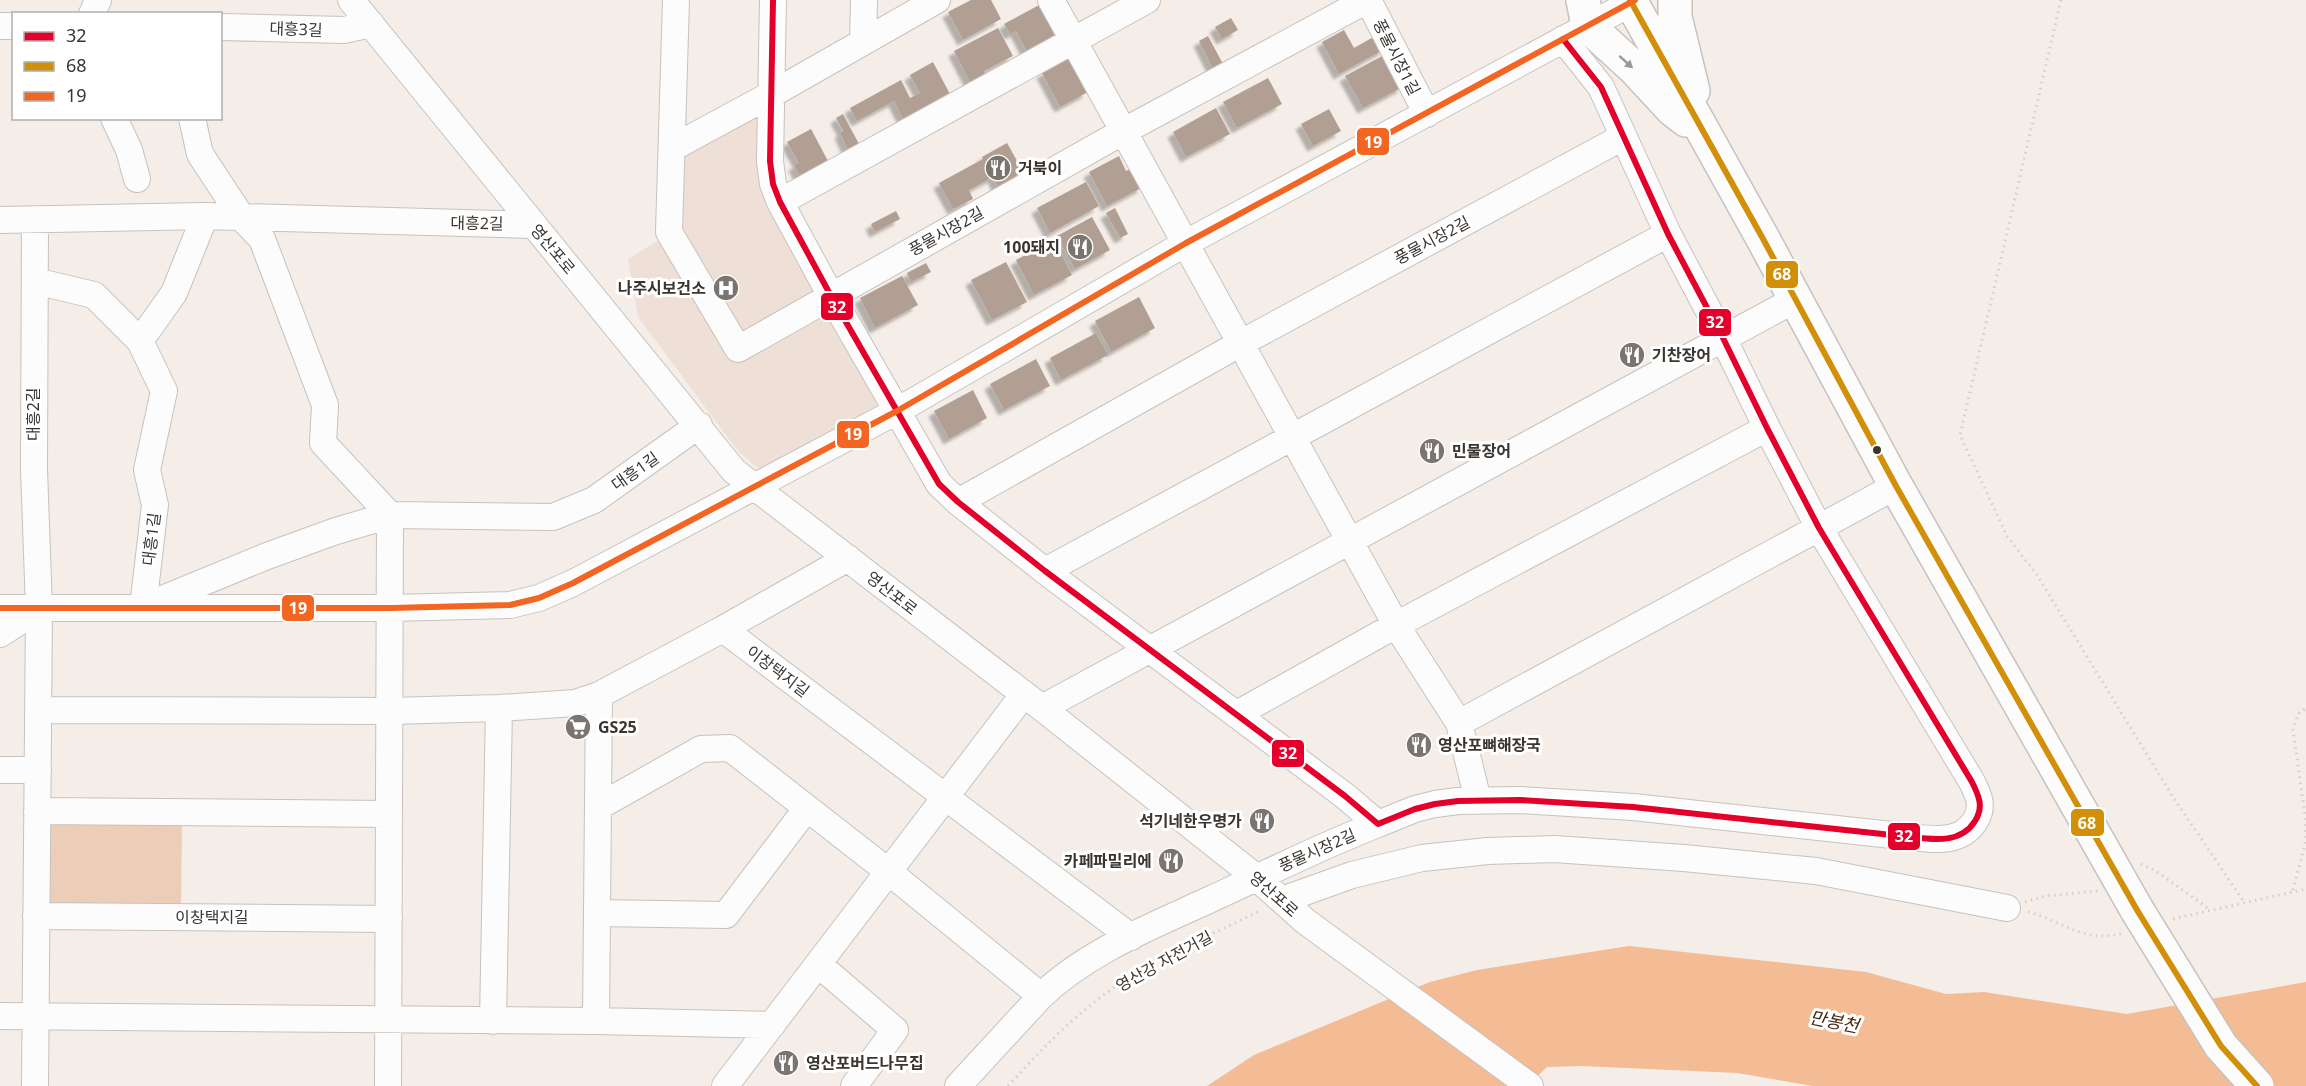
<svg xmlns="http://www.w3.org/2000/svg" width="2306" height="1086" viewBox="0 0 2306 1086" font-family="'Noto Sans','Noto Sans KR',sans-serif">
	<defs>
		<filter id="shadow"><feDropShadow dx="-5.5" dy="5.5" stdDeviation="1.5" flood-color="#0004"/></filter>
	</defs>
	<rect width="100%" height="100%" fill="#f4ede8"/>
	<!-- built -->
	<path fill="#eee0d7" d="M745 117 761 120 762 165 880 394 879 406 761 471 738 451 638 317 628 259 679 228 678 153Z"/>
	<!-- green -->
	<path fill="#eccdb8" d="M44 822H182L181 909 43 908Z"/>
	<!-- water -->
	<path fill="#f3bc95" d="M1629 946 1866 972 1946 994 1984 992 2127 1014 2306 982V1086H1813L1737 1073 1583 1066 1547 1067 1527 1086H1207L1254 1055 1430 982 1477 970Z"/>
	<!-- building -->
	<path fill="#b09f92" filter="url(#shadow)" d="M971 0H991L1001 19 963 40 948 12Z
		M1041 4 1060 39 1029 56 1016 31 1010 34 1004 24Z
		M1231 18 1238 30 1222 39 1215 27Z
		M998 28 1013 56 984 71 987 77 972 86 954 51Z
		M1344 30 1354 48 1377 35 1385 49 1339 74 1322 42Z
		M1208 36 1223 64 1213 69 1199 41Z
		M1386 54 1403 87 1363 108 1345 76Z
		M1070 58 1088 92 1060 107 1042 73Z
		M933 62 951 96 904 121 894 101 857 121 850 108 901 80 910 98 920 93 910 75Z
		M1268 78 1282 104 1237 128 1223 102Z
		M1216 108 1230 134 1186 157 1173 132Z
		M1329 109 1341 131 1313 146 1301 124Z
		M843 114 860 146 849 152 840 133 843 131 836 118Z
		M811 129 828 161 800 177 794 165 799 163 787 142Z
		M1007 143 1024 173 998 187 993 177 969 190 973 199 953 209 939 183 983 159 982 157Z
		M1119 156 1126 171 1133 168 1143 187 1107 206 1089 172Z
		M1086 182 1099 206 1050 233 1037 208Z
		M1115 208 1128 234 1120 238 1106 213Z
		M896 211 900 219 875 232 871 224Z
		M1092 217 1110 250 1075 269 1057 236Z
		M1054 240 1072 275 1034 295 1016 260Z
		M1006 262 1027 302 992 320 971 280Z
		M926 263 931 272 911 282 907 273Z
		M902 276 918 305 875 328 860 298Z
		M1139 297 1155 328 1111 352 1095 321Z
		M1096 333 1108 355 1061 380 1050 358Z
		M1036 359 1050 386 1004 410 990 384Z
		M973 390 987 418 949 439 934 411Z"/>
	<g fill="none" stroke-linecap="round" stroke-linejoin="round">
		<!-- minor casing -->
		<g stroke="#c7c2be" stroke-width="28">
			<path id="minor" d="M351 0 734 471 1042 708 1257 878 1305 921 1530 1086
				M676 0 669 232 738 349 1124 131 1367 0
				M773 0 770 161 773 184 780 202 831 296 939 484 958 502 1045 571 1345 796 1378 824 1415 809 1435 804 1458 801 1520 800 1633 807 1901 836C1926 838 1959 847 1975 821 1984 807 1979 796 1972 782L1819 528 1767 428 1723 338 1668 234 1601 87 1563 39
				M1051 0 1396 625 1459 723 1478 800
				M1368 0 1427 114
				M92 14 98 0
				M0 26H14
				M220 27 344 30 371 24
				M863 42 864 0
				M114 118 129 150 137 179
				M192 118 200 154 242 218 262 239 325 405 323 443 390 515
				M672 148 772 94 937 0
				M780 202 1147 0
				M0 220 205 216 533 225
				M35 281 94 295 140 341 164 391 147 470 155 505 143 607 267 556 336 531 390 515 553 517 594 500 699 425
				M140 341 174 293 205 216
				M958 502 1241 343 1623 137
				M1045 571 1668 234
				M0 608H391L510 605 539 598 573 583 897 411 1186 243 1631 3
				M723 629 1131 937
				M0 634 39 609
				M1042 708 1796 299
				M39 710 390 711 499 708 575 703 599 695 723 629 848 558
				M1237 714 1396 625 1767 428
				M1459 723 1896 486
				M0 770H38
				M598 807 701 749 730 748 889 872 1041 996
				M37 811 389 814
				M1282 900 1352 875 1422 858 1488 851 1554 849 1684 858 1816 871 2007 908
				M597 913 726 915 807 808
				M36 916 389 919
				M818 964 895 1030 854 1086
				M0 1016 596 1021 772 1025
				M493 1021 499 708
				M596 1021 599 695
				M35 1086 39 609 34 469 35 220
				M388 1086 390 515
				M725 1086 1024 694
				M958 1086 1041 996C1088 951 1153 926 1211 899 1266 874 1321 846 1378 824"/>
		</g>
		<!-- major casing -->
		<g stroke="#c7c2be" stroke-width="36">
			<path id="major" d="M1583 0 1588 26 1634 68 1673 110 1686 120
				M1630 0 1762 237 1896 486 2137 910
				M1675 0V17L1693 91"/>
		</g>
		<!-- path -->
		<path stroke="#d2cfcc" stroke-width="3" stroke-dasharray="1.5 4.5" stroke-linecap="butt" d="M2061 0 1960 435 2007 536 2037 575 2173 797 2244 902
			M2141 864 2156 871 2209 909
			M2293 890 2306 840 2305 815 2293 730 2298 714 2306 708
			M2025 902 2045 896 2098 891
			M2028 912C2064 921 2082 944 2124 933
			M2173 919 2306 889
			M1008 1086C1031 1061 1054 1036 1080 1014 1132 968 1198 941 1260 911"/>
		<!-- minor -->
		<use href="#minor" stroke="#fdfcfc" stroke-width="26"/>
		<!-- major -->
		<use href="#major" stroke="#fdfcfc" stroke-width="33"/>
		<!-- major-bridge casing -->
		<g stroke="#c7c2be" stroke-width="36" stroke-linecap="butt">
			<path id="major-bridge" d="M2137 910 2221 1046 2257 1086"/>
		</g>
		<!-- major-bridge -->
		<use href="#major-bridge" stroke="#fdfcfc" stroke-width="33"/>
		<!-- bus-1 casing -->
		<g stroke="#fff" stroke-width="10">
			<path id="bus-1" d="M773 0 770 161 773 184 780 202 831 296 939 484 958 502 1045 571 1345 796 1378 824 1415 809 1435 804 1458 801 1520 800 1633 807 1901 836C1926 838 1959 847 1975 821 1984 807 1979 796 1972 782L1819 528 1767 428 1723 338 1668 234 1601 87 1563 39"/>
		</g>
		<!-- bus-2 casing -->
		<g stroke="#fff" stroke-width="10">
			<path id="bus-2" d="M1630 0 1762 237 1896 486 2137 910 2221 1046 2257 1086"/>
		</g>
		<!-- bus-3 casing -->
		<g stroke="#fff" stroke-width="10">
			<path id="bus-3" d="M0 608H391L510 605 539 598 573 583 897 411 1186 243 1635 0"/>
		</g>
		<!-- bus-1 -->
		<use href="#bus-1" stroke="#e4002b" stroke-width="6"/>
		<!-- bus-2 -->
		<use href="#bus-2" stroke="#d18f0a" stroke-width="6"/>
		<!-- bus-3 -->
		<use href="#bus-3" stroke="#f26522" stroke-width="6"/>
	</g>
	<!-- one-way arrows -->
	<defs><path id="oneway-solid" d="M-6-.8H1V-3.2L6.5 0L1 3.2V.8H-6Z" transform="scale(1.5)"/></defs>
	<use fill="#9c9896" href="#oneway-solid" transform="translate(1626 62) rotate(42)"/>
	<!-- icons -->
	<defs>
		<g id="restaurant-disc" transform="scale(1.35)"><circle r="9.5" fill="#7b7571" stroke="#fff"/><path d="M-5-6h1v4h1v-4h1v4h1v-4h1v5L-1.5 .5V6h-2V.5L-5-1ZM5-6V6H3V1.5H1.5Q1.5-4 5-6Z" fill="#fff"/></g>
		<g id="hospital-disc" transform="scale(1.35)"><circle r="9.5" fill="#7b7571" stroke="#fff"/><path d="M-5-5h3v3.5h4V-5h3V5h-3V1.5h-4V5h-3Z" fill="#fff"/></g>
		<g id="supermarket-disc" transform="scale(1.35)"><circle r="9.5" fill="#7b7571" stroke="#fff"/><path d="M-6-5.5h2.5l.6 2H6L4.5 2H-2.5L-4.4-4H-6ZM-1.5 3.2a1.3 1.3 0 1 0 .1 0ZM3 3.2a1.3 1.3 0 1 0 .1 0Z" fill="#fff"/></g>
	</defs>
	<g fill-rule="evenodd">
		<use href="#restaurant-disc" x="998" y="168"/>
		<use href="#restaurant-disc" x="1080" y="247"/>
		<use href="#hospital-disc" x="726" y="288"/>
		<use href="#restaurant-disc" x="1632" y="355"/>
		<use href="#restaurant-disc" x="1432" y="451"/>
		<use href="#supermarket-disc" x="578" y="727"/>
		<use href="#restaurant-disc" x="1419" y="745"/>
		<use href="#restaurant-disc" x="1262" y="821"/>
		<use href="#restaurant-disc" x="1171" y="861"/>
		<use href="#restaurant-disc" x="786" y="1063"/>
	</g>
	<!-- markers -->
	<circle fill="#3a3531" stroke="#fff" stroke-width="2" cx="1877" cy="450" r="5"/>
	<g text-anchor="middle" stroke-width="6" stroke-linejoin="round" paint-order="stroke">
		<!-- street labels -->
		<g font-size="16" fill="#3a3531" stroke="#fff">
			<text transform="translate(296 29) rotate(2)" y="6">대흥3길</text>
			<text transform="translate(1397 57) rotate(63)" y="6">풍물시장1길</text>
			<text transform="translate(477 223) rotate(1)" y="6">대흥2길</text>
			<text transform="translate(946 231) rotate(-29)" y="6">풍물시장2길</text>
			<text transform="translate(1432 240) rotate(-28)" y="6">풍물시장2길</text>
			<text transform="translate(553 249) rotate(50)" y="6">영산포로</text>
			<text transform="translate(33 414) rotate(-90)" y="6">대흥2길</text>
			<text transform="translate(635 471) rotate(-35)" y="6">대흥1길</text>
			<text transform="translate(151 539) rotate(-83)" y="6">대흥1길</text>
			<text transform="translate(892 593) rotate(38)" y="6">영산포로</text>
			<text transform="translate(778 671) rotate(37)" y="6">이창택지길</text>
			<text transform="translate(1317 850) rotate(-24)" y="6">풍물시장2길</text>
			<text transform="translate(1274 894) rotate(42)" y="6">영산포로</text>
			<text x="212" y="923">이창택지길</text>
			<text transform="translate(1164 961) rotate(-29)" y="6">영산강 자전거길</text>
		</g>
		<!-- poi labels -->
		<g font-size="16" font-weight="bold" fill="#3a3531" stroke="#fff" text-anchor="start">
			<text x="1018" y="174">거북이</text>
			<text x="1060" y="253" text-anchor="end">100돼지</text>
			<text x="706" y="294" text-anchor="end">나주시보건소</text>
			<text x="1652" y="361">기찬장어</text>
			<text x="1452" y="457">민물장어</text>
			<text x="598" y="733">GS25</text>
			<text x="1438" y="751">영산포뼈해장국</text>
			<text x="1242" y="827" text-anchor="end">석기네한우명가</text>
			<text x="1152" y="867" text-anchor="end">카페파밀리에</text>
			<text x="806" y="1069">영산포버드나무집</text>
		</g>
		<!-- water labels -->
		<g font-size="18" font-style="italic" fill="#472812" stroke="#fff">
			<text transform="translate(1834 1022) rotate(11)" y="6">만봉천</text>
		</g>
	</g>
	<g stroke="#fff" stroke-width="2">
		<rect x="1356" y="127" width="34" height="29" rx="6" fill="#f26522"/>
		<rect x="1765" y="260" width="34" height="29" rx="6" fill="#d18f0a"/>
		<rect x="820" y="292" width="34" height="29" rx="6" fill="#e4002b"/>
		<rect x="1698" y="308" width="34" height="29" rx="6" fill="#e4002b"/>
		<rect x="836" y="420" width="34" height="29" rx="6" fill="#f26522"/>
		<rect x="281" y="594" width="34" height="28" rx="6" fill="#f26522"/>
		<rect x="1271" y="739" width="34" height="29" rx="6" fill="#e4002b"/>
		<rect x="2070" y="808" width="35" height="29" rx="6" fill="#d18f0a"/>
		<rect x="1887" y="822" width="34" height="29" rx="6" fill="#e4002b"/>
	</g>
	<g font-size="16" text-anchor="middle" font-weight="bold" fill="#fff">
		<text x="1373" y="148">19</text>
		<text x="1782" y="280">68</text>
		<text x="837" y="313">32</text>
		<text x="1715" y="328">32</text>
		<text x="853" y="440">19</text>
		<text x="298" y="614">19</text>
		<text x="1288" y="759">32</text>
		<text x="2087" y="829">68</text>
		<text x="1904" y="842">32</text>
	</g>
	<!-- legend -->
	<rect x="12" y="12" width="210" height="108" fill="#ffffff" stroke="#b0aead" stroke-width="1.5"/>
	<rect x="24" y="32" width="30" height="9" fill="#e4002b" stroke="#b0aead" stroke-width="1.5"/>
	<text x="66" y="42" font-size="18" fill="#3a3531">32</text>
	<rect x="24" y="62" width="30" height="9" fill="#d18f0a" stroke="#b0aead" stroke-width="1.5"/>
	<text x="66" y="72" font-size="18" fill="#3a3531">68</text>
	<rect x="24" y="92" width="30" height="9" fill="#f26522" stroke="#b0aead" stroke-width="1.5"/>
	<text x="66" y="102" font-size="18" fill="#3a3531">19</text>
</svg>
